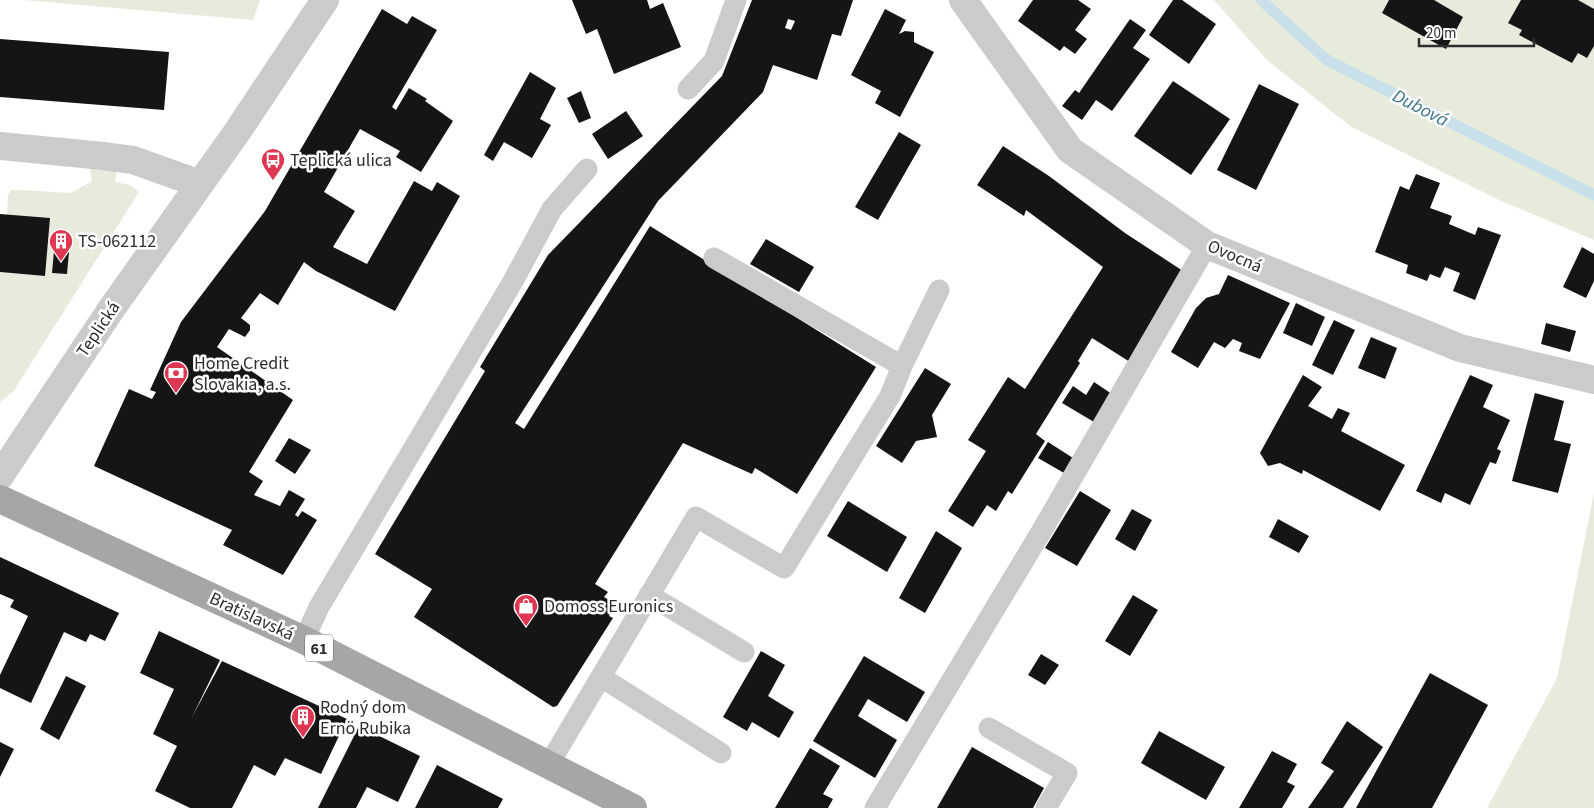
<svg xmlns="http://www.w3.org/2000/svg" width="1594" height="808" viewBox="0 0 1594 808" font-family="'Source Sans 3',sans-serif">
	<rect width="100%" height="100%" fill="#fff"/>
	<!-- green -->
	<path fill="#e6ebdc" d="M24 0H260L253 20Z
		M1214 0H1594V240L1499 200 1350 126 1267 60Z
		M90 168 117 170 115 182 130 185 139 192 13 392 0 402V272L44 276 7 215 8 195 11 190H17L71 193 92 181Z
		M1594 493V808H1487L1557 678Z"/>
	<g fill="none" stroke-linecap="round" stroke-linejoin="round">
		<!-- stream -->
		<path stroke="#c9e0ea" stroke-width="11" d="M1261 0 1327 60 1594 195"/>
	</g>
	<!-- building -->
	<path fill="#151515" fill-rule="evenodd" d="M572 0H647L650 9 663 3 681 47 614 74 597 29 586 34Z
		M752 0H853L841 36 832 34 817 80 773 65 763 92 658 201 515 423 524 429 650 226 876 367 797 494 755 468 752 474 683 443 595 584 608 592 604 597 616 604 609 616 613 618 557 706 553 707 414 617 432 589 375 554 485 371 480 367 548 255 722 76ZM788 19 795 21 791 30 785 28Z
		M1033 0H1078L1091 9 1075 30 1087 39 1075 54 1064 46 1060 51 1018 21Z
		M1173 0H1182L1216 24 1189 64 1149 35Z
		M1389 0H1434L1463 17 1446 49 1382 13Z
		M1521 0H1578L1594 9V46L1587 58 1578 53 1572 63 1519 35 1522 30 1508 23Z
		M382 9 407 24 412 16 437 30 392 107 396 110 409 88 427 99 425 101 453 121 421 172 396 157 400 151 360 129 324 192 355 211 333 247 367 264 414 181 432 191 437 182 460 196 395 311 316 271 304 262 278 305 260 293 241 318 250 325V330L245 337 229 329 217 347 293 400 249 472 263 481 254 495 280 506 289 490 305 499 295 515 298 517 302 511 317 520 283 575 223 545 232 530 94 466 129 389 152 399 156 392 150 390 181 322 265 211Z
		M885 9 906 20 899 34 905 31 914 32V42L934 52 900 117 875 103 881 91 851 75Z
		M1130 19 1146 30 1133 48 1150 59 1112 111 1096 100 1082 120 1062 106 1075 90 1079 93Z
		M0 39 169 52 164 110 0 97Z
		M530 72 556 88 540 119 551 125 532 158 504 142 493 161 484 155Z
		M1173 81 1230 119 1191 175 1134 136Z
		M1259 84 1299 104 1256 190 1217 170Z
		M581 91 591 118 579 123 567 98Z
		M626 111 643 136 608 159 592 134Z
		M899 132 921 145 878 220 855 207Z
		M1003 146 1049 176 1125 233 1183 271 1130 362 1092 338 1078 361 1080 363 1036 434 1045 441 1012 494 1008 491 996 511 987 505 973 527 948 511 986 451 968 440 1008 377 1025 389 1103 267 1026 210 1024 216 977 185Z
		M1416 174 1440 183 1430 208 1452 216 1449 224 1475 235 1478 227 1501 235 1475 300 1453 291 1460 273 1445 267 1440 278 1430 274 1427 281 1406 273 1408 265 1375 252 1400 186 1409 190Z
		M0 214 50 218 45 276 0 272Z
		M766 239 814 267 799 292 750 264Z
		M1582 247 1594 254V281L1586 298 1563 287Z
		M54 251 69 252 67 274 52 273Z
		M1228 275 1290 303 1260 359 1239 351 1242 343 1233 339 1225 348 1214 342 1198 368 1171 352 1196 308 1206 298 1219 294Z
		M1296 303 1325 317 1312 346 1283 333Z
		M1334 320 1355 330 1333 375 1312 365Z
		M1546 323 1576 331 1570 352 1541 344Z
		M1371 337 1397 348 1385 379 1358 368Z
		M925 368 951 384 932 415 937 437 916 441 902 463 876 446Z
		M1303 375 1322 387 1308 406 1332 419 1338 408 1350 413 1341 431 1405 465 1380 511 1303 470 1302 474 1280 463 1268 466 1260 453Z
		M1470 375 1493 385 1483 407 1510 420 1497 449 1501 451 1496 464 1490 462 1470 505 1445 493 1441 503 1416 491Z
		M1094 382 1112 394 1094 422 1062 403 1073 386 1086 395Z
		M1535 393 1564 401 1554 440 1571 444 1558 493 1512 481Z
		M289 438 311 450 295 474 275 461Z
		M1048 442 1073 458 1064 473 1038 458Z
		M1080 491 1111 510 1077 566 1045 548Z
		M848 501 907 537 887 572 827 536Z
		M1132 509 1152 520 1135 551 1115 539Z
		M1278 519 1309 536 1299 553 1269 537Z
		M936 531 962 548 925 613 899 598Z
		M0 557 119 613 105 641 90 634 86 642 64 632 31 703 0 688V675L28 616 10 607 14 600 0 594Z
		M1133 595 1158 610 1130 656 1105 641Z
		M159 631 220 660 192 717 222 661 347 719 321 774 285 758 275 776 254 765 232 808H190L155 791 177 746 153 734 174 689 140 673Z
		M761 651 785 665 768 696 794 712 779 738 752 722 747 731 723 717Z
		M1041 654 1059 665 1045 685 1028 675Z
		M864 656 925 692 907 722 868 699 858 716 897 740 875 778 813 741Z
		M1430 673 1488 705 1432 808H1356Z
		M66 676 86 686 59 740 40 729Z
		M1347 721 1383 747 1343 808H1308L1334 771 1321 763Z
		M359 726 420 756 398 802 367 787 356 808H318Z
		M1159 731 1225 767 1206 800 1141 763Z
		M0 742 14 749 0 777Z
		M972 747 1044 788 1033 808H937Z
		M810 748 840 766 823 794 833 799 828 808H775Z
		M1272 751 1297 764 1287 782 1295 786 1282 808H1239Z
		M437 765 503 799 498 808H415Z"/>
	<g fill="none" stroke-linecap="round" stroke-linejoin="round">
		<!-- lane -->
		<path stroke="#cbcbcb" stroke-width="21" d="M688 89 714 61 736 0
			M714 258 902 366
			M649 595 744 652
			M304 640 319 607 512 283 552 209 587 169
			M601 677 721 753
			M989 728 1067 773 1046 808
			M549 764 696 517 784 568 890 396 902 366 939 290
			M875 808 1041 532 1207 245"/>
		<!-- street -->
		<path stroke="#cbcbcb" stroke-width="28" d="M963 0 1070 150 1207 245 1460 348 1594 380
			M0 146 103 156 133 160 200 184
			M0 476 112 308 237 132 325 0"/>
		<!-- primary -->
		<path stroke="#a6a6a6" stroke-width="28" d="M0 499 304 640 633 808"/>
	</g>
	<!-- icons -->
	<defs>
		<g id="bus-pin" transform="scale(1.25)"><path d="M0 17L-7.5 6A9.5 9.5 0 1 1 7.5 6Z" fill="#df3651" stroke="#fff"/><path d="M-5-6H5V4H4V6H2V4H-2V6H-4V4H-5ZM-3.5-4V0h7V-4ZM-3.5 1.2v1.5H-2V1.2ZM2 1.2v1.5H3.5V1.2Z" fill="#fff"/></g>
		<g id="building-pin" transform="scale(1.25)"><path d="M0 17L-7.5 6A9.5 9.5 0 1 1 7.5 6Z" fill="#df3651" stroke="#fff"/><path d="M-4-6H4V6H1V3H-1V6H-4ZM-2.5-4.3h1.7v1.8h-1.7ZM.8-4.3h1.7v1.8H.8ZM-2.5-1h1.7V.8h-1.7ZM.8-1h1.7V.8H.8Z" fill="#fff"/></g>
		<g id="bank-pin" transform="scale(1.25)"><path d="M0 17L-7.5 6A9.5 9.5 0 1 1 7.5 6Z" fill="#df3651" stroke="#fff"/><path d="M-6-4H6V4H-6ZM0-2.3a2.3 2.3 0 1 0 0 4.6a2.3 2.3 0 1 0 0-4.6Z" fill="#fff"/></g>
		<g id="shop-pin" transform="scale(1.25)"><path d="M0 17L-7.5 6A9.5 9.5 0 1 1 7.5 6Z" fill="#df3651" stroke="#fff"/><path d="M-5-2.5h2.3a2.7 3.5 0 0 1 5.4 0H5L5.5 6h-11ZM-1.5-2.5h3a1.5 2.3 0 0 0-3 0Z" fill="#fff"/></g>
	</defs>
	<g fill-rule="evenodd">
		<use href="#bus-pin" x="273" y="160"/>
		<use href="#building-pin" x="61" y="241"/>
		<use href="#bank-pin" x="176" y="373"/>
		<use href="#shop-pin" x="526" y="606"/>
		<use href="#building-pin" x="303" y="717"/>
	</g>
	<g text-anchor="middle" stroke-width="5" stroke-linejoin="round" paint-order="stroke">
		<!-- shield labels -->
		<rect fill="#fff" stroke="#6d6d6d" stroke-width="1" x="305" y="634.5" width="28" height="27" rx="4"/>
		<g font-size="16" font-weight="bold" fill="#2e2e2e">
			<text x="319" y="654">61</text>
		</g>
		<!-- poi labels -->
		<g font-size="18" fill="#2e2e2e" stroke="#fff" text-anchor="start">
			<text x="290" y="166">Teplická ulica</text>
			<text x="78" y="247">TS-062112</text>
			<text x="194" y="369">Home Credit<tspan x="194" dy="21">Slovakia, a.s.</tspan></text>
			<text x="544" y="612">Domoss Euronics</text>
			<text x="320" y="713">Rodný dom<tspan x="320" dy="21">Ernö Rubika</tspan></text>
		</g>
		<!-- street labels -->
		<g font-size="18" fill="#2e2e2e" stroke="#fff">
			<text transform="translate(1235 256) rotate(23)" y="6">Ovocná</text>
			<text transform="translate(98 329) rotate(-56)" y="6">Teplická</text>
			<text transform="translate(252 616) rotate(25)" y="6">Bratislavská</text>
		</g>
		<!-- water labels -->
		<g font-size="19" font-style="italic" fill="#3f768e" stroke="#fff">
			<text transform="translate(1421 107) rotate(27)" y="7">Dubová</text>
		</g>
	</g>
	<!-- scale -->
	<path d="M1419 38v8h115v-8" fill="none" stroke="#2e2e2e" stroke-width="2.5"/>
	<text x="1426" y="38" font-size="15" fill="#2e2e2e" stroke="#ffffff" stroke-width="4" paint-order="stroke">20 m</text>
</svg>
